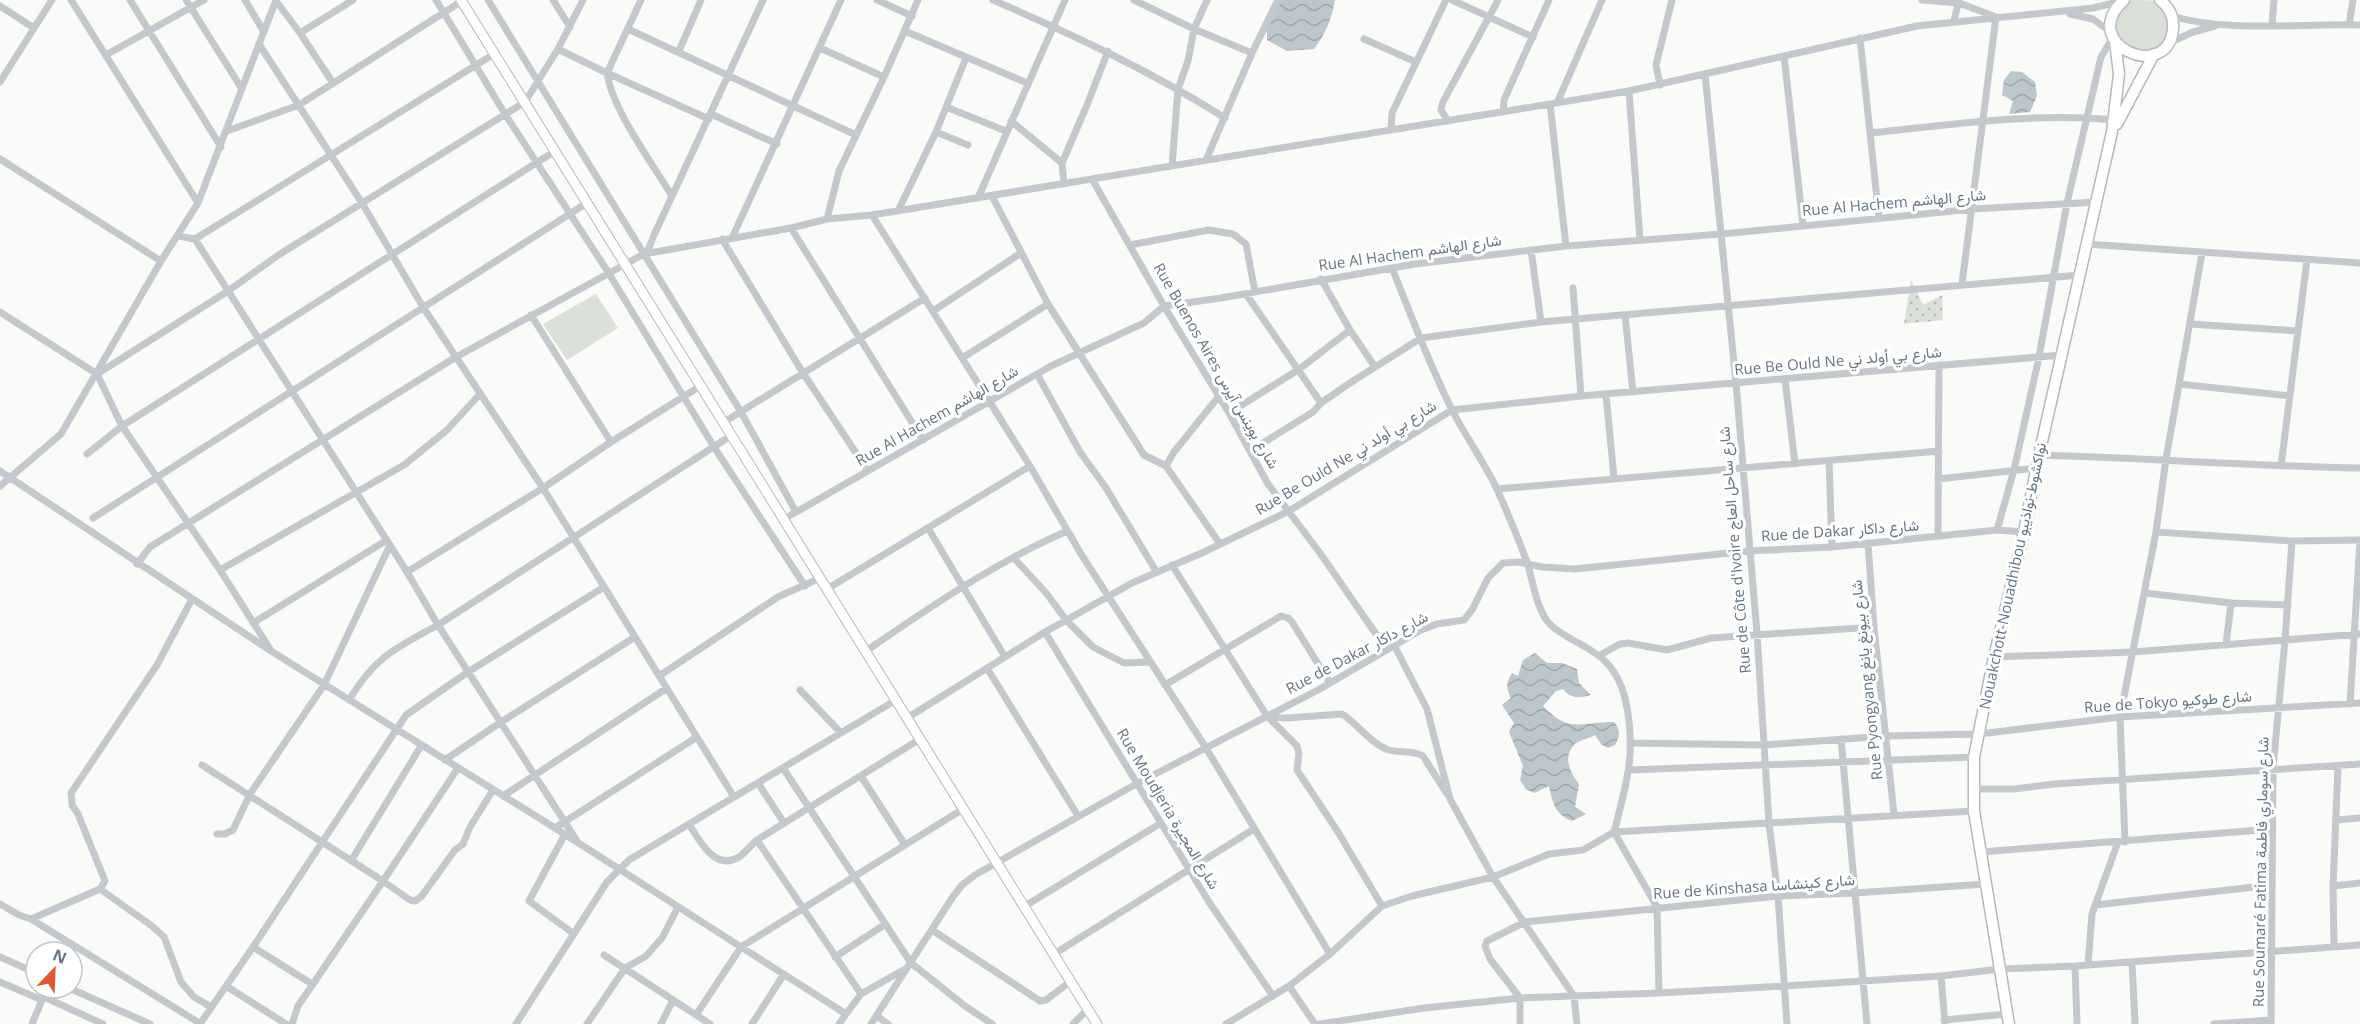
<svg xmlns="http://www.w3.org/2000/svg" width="2360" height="1024" viewBox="0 0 2360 1024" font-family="'Open Sans',Vazirmatn,sans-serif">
	<defs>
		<pattern id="park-dots" width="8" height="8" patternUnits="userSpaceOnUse" patternTransform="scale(1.5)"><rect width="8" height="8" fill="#dadfd7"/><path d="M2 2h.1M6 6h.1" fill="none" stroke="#b4b9b4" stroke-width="1.8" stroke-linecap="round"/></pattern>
		<pattern id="water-waves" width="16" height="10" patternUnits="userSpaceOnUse" patternTransform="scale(1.5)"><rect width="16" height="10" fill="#bbc7cb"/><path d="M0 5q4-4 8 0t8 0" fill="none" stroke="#9ca6aa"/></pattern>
	</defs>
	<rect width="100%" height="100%" fill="#fafaf8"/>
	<!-- grass -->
	<path fill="#dadfd7" d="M2132 0C2164 0 2163 0 2172 31L2158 50 2133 53 2116 34C2116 20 2119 8 2132 0Z
		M596 294 618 328 567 360 543 324Z"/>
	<!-- park -->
	<path fill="url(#park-dots)" d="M1911 280 1923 305 1942 295 1943 320 1904 324Z"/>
	<!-- water -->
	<path fill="url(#water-waves)" d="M1279 0H1335C1332 18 1325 35 1314 49L1287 51 1267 40V29Z
		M2011 71 2022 72 2035 82 2037 96 2030 112 2009 114 2013 101 2002 95 2004 80Z
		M1535 653 1547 663H1562L1577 669 1579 683 1591 695C1579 698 1571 699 1563 689L1556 691 1543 706C1570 734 1580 722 1614 722 1621 730 1620 736 1615 745L1608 748 1601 744 1595 735C1589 739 1578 740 1574 745 1562 757 1571 774 1579 784L1575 807 1586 814 1572 821C1555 814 1553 804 1549 786L1534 793 1526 789 1520 780 1523 766 1509 732 1514 723 1502 705 1511 698C1506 688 1506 682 1512 673L1518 676 1523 660Z"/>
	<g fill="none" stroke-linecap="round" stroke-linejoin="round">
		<!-- major casing -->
		<g stroke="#b5babe" stroke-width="11">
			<path id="major" d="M461 0 1097 1024"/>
		</g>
		<!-- highway casing -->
		<g stroke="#b4b9bd" stroke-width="13">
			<path id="highway" d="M2124 0C2076 44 2168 84 2173 29 2174 17 2169 7 2160 0
				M2117 124 2154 54
				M2009 1024 1974 811V757L1994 657 2024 532 2039 455 2112 132 2119 74 2115 41"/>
		</g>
		<!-- minor -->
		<path stroke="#c3c8cc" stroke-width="7" d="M71 0 198 203
			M130 0 221 147
			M186 0 242 89
			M245 0 264 32
			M436 0 505 114 608 272 714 447 805 586
			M488 0 741 412 796 512
			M553 0 570 27
			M641 0 607 73C612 109 652 163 672 196
			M877 0 912 16
			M993 0C1073 35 1151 71 1225 118
			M1134 0 1194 29 1252 53
			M1452 0 1533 37
			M1922 0 1959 3 1996 17 1962 284
			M276 1 300 33 333 83
			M0 6 34 28
			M2070 14 2093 19 2112 33
			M2172 16C2227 33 2301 23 2360 25
			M1954 21 1959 0
			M2272 24 2274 0
			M2349 25 2353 0
			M628 29 856 135
			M905 31 1027 83
			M300 33 353 0
			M1860 38 1879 218
			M1364 39 1416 62
			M2167 44 2193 32 2215 26
			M820 48 884 77
			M558 49 607 73 709 119
			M679 51 701 0
			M106 55 204 0
			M1784 56 1803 225
			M1705 74 1736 383 1757 633 1769 823 1778 896 1787 1024
			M0 82 52 0
			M1660 85 1656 65 1672 0
			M1629 91 1640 240
			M1557 103 1602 0
			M1550 104 1566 246
			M946 107 1006 131
			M1503 112 1504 100 1549 0
			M711 114 777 144
			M1011 121 1062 163
			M1448 121 1441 110 1443 102 1498 0
			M1391 130 1392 113 1446 0
			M227 131 299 105 462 1
			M936 132 968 145
			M1870 133C1950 125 2033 112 2114 120
			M0 159 161 261
			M1206 160 1252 53 1278 0
			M1172 166 1178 89 1188 61 1194 29 1207 0
			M1092 179 1164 306 1229 413 1268 484 1320 553 1387 650
			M1064 184 1062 163 1087 105 1108 51
			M978 198 1065 0
			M898 211 936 132 966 58
			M872 215 1030 466 1081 554 1206 748 1330 954
			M827 219 839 171 884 77 918 0
			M791 228 923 440
			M178 236 195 239 494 54
			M732 238 841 0
			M195 239 407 572 438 625 577 841
			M722 239 803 373 868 471
			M2087 244 2360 263
			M1130 245 1209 230 1233 234 1246 244 1255 292
			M1531 250 1541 322
			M647 253 654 235 763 0
			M1573 288 1581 396
			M1246 294 1321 403
			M1048 304 1144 455 1166 466 1220 544
			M933 311 1021 253
			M0 312 97 374 122 426 220 570 270 649
			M531 315 611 442
			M1625 315 1633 392
			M2190 324 2298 331
			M1350 330 1375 367
			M962 358 1048 304 992 196
			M97 374 228 291 280 254 525 102 558 49 583 0
			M1037 374 1080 452 1106 488 1156 571
			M1785 379 1795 464
			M2179 384 2290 396
			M1606 394 1614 478
			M1229 413 1298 370 1350 330 1321 279
			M724 422 925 298
			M1250 451 1313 412 1321 403 1350 383 1421 338 1541 322 2080 275
			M87 454 122 426 555 151
			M2039 455C2146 458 2253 466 2360 468
			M1829 461 1832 547
			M1166 466 1174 452 1219 396
			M2281 466 2307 260
			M0 471 271 651 555 828 846 1014 861 994 907 968
			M1938 479 2036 468
			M0 486 61 434 161 261 198 203 276 0
			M1497 489 1939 451
			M93 518 587 203
			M784 519 1051 366 1144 323 1164 306 1221 298 1415 264 1566 246 1722 234 1973 209 2097 202
			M928 528 1005 657
			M1997 530 2014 470 2039 357 2067 203 2101 57 2113 37
			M2156 532 2292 541 2360 540
			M1938 536 1939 365
			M1868 543 1874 627 1894 814
			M1014 558 1047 594 1066 620 1093 647 1124 663 1149 662
			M137 564 150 547 456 357 423 307 362 203 259 44
			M1172 565 1267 716 1297 746 1299 754 1297 770 1338 832 1382 906
			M220 570 404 465 447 430 480 394
			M407 572 543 488 611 442 702 385
			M827 589 1030 466
			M2145 593 2231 603 2288 605
			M253 623 387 540
			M1045 632 1209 902 1273 996
			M1394 645 1427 709 1450 799 1493 877 1574 996 1577 1024
			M2226 645 2231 603
			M866 651C930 607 996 562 1067 531
			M1600 655 1620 644 1628 643 1667 650 1711 638 1874 627
			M1994 657 2133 652 2360 634
			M987 668 1078 816
			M659 676 778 597 820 578
			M1165 685 1281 616 1288 618 1292 622 1330 683
			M800 690 841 733
			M349 700C376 656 394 649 438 625L732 435
			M2350 704 2360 541
			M1269 717 1287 718 1342 714C1358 724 1368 741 1386 749 1399 754 1411 749 1423 756L1447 794
			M907 718 1045 632 1132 583 1204 552 1289 511 1452 410 1581 396 2062 355
			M1841 739 1867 1024
			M1631 743 1764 745 1885 736 1979 734 2120 717 2360 703
			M445 760 501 722 635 637
			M202 765 383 881 458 768
			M783 768 911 963 965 1006 992 1024
			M1629 770 1974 757
			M861 776 905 845
			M758 783 784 823
			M1973 789H2014L2054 784 2360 764
			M503 796 667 688
			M734 797 543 488 456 357 644 254 791 228 827 219 872 215 1629 91 1917 26 2093 8 2122 1
			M2336 820 2360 818
			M689 824C699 840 715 872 739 857 745 853 751 845 757 840L920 739
			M555 828 697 737
			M217 834H225L233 830 250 794 324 685 390 545
			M565 834 529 901 574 934
			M757 840 861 994
			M2125 842 2120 717 2156 532 2166 459 2202 253
			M1981 852 2273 829
			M351 861 421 746
			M2333 886 2360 883
			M100 889 152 926 164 937 181 982 194 997 211 1007
			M0 904 19 915 31 919 100 889 105 881 78 814 72 805 71 793 157 665 192 599
			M2095 905 2272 885
			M1025 906 1161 823
			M31 919 201 1024
			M932 930 1040 1001 1046 1000 1071 981
			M253 947 312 984
			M2334 947 2333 886 2338 766
			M1054 954 1254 829
			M604 955 710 1024
			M0 957 36 973
			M835 957 884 925
			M2132 962 2135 1024
			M2088 965 2092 914 2118 842
			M2075 966 2077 1024
			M1941 976 1945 1024
			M0 982 42 1000
			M226 986 286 1024
			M1289 986 1315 1024
			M69 988 150 1024
			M1659 993 1657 907 1614 832 1974 811
			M44 997 103 1024
			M696 1015 741 947 963 809
			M877 1016 888 1024
			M1944 1020 2007 1014
			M32 1024 47 988
			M200 1024 253 947 406 715 468 672 604 587
			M292 1024 298 1006 383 881 410 900 415 901 421 897 455 850 463 844 470 827 493 790
			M516 1024 607 882 629 860 896 700
			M587 1024 625 968 646 956 662 938 678 907
			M661 1024 673 1000
			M752 1024 784 974
			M839 1024 846 1014
			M871 1024 952 898 962 885 975 875 1136 784 1318 690 1421 630 1437 624 1464 620 1472 610 1488 578 1503 563 1519 562 1542 567 1575 569 1749 551 1832 547 1997 530 2024 532
			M1073 1024 1088 1009
			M1226 1024 1289 986 1330 954 1382 906 1412 896 1493 877 1549 854 1583 850 1614 832C1627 783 1637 750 1625 698 1617 666 1600 654 1573 640 1564 635 1553 629 1547 621 1536 605 1533 583 1528 565 1519 540 1508 514 1497 489 1484 462 1466 437 1452 410 1429 364 1411 315 1392 268
			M1320 1024 1424 1008 1520 998 1659 993 1785 986 1941 976 2000 969 2075 966 2360 945
			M1520 1024V998L1490 959 1485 946 1487 941 1525 922 1778 896 1855 893 1985 884
			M2214 1024 2271 1020
			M2271 1024 2273 768 2285 640 2292 541"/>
		<!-- major -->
		<use href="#major" stroke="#fff" stroke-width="9"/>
		<!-- highway -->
		<use href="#highway" stroke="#fff" stroke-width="10"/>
	</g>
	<g text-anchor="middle" stroke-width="6" stroke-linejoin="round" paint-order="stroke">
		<!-- street labels -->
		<g font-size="15" fill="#657683" stroke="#fff">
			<text transform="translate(1894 203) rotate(-5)" y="5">Rue Al Hachem شارع الهاشم</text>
			<text transform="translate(1410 253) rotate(-8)" y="5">Rue Al Hachem شارع الهاشم</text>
			<text transform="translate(1838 361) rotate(-5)" y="5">Rue Be Ould Ne شارع بي أولد ني</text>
			<text transform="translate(1216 366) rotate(60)" y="5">Rue Buenos Aires شارع بوينس آيرس</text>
			<text transform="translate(937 416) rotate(-30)" y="5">Rue Al Hachem شارع الهاشم</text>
			<text transform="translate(1346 458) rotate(-31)" y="5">Rue Be Ould Ne شارع بي أولد ني</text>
			<text transform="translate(1840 531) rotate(-4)" y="5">Rue de Dakar شارع داكار</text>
			<text transform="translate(1735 550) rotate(-95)" y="5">Rue de Côte d'Ivoire شارع ساحل العاج</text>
			<text transform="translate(2013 576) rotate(-78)" y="5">Nouakchott-Nouadhibou نواكشوط-نواذيبو</text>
			<text transform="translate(1357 653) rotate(-28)" y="5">Rue de Dakar شارع داكار</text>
			<text transform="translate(1867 680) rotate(-96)" y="5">Rue Pyongyang شارع بيونغ يانغ</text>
			<text transform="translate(2168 702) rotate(-4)" y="5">Rue de Tokyo شارع طوكيو</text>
			<text transform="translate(1168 809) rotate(59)" y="5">Rue Moudjeria شارع المجيرة</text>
			<text transform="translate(2261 872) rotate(-89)" y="5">Rue Soumaré Fatima شارع سوماري فاطمة</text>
			<text transform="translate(1754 887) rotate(-4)" y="5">Rue de Kinshasa شارع كينشاسا</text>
		</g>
	</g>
	<!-- north arrow -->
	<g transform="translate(54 970) rotate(23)"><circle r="28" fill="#ffffff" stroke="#c1c8cd" stroke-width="1.5"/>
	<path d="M0-4.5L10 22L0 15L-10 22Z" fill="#e4572e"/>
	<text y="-9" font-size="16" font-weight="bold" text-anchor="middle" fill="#657683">N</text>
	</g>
</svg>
